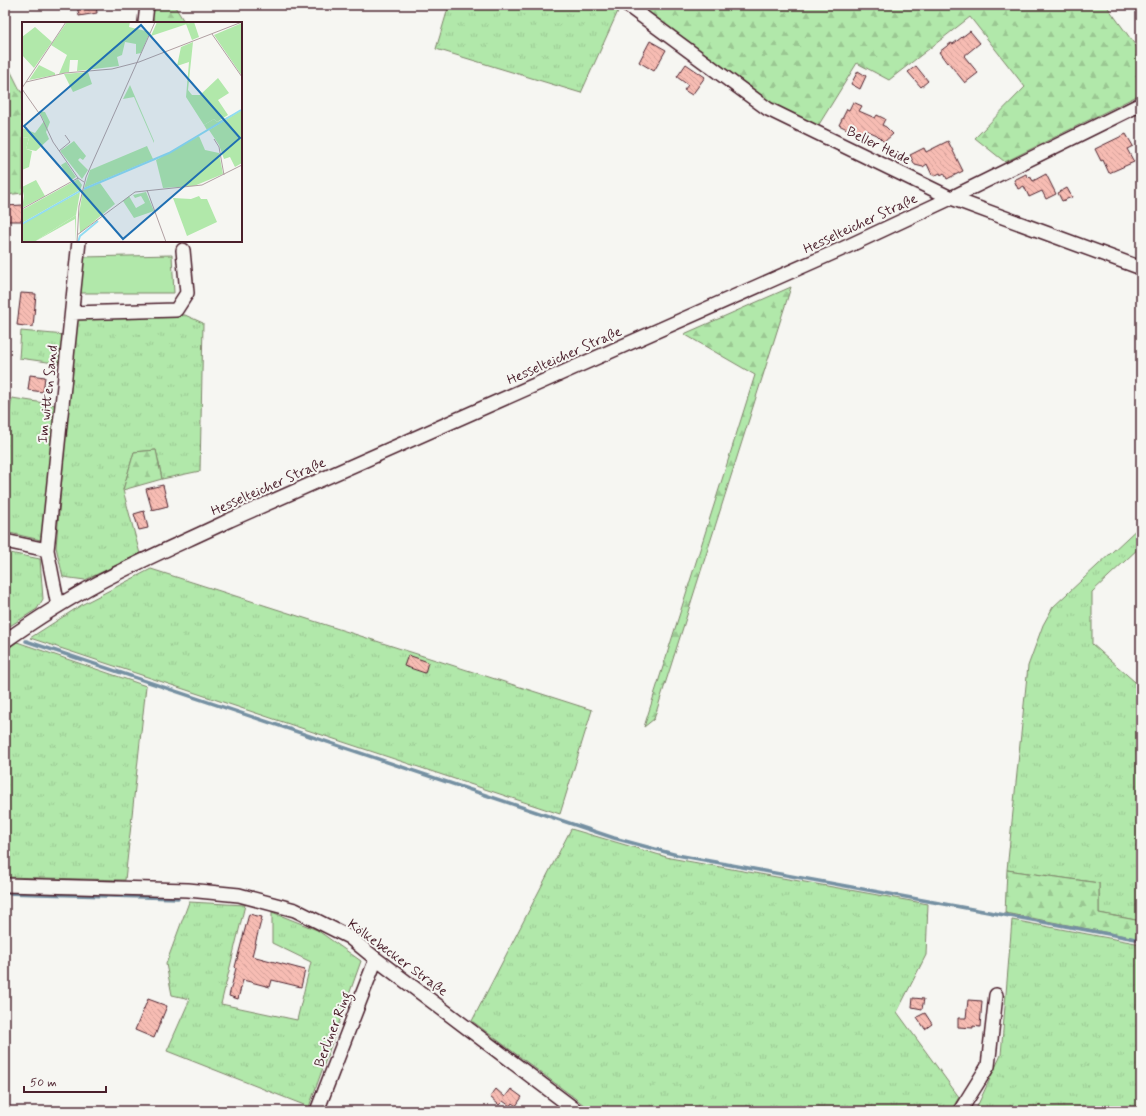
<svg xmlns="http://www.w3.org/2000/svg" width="1146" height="1116" viewBox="0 0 1146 1116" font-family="Mynerve,sans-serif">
	<defs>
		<pattern id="grass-tufts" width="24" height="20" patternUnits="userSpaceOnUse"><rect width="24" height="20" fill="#b1e8aa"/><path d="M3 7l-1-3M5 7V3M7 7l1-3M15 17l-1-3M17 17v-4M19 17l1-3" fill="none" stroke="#9ac792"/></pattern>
		<pattern id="forest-firs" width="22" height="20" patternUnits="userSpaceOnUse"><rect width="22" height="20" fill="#b1e8aa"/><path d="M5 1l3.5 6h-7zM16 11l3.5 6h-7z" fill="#9ac792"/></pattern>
		<pattern id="building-back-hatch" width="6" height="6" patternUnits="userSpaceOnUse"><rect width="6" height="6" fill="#f7bcb3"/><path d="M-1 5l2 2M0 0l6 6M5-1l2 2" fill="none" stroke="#d5a19a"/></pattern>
	</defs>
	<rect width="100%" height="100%" fill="#f6f6f2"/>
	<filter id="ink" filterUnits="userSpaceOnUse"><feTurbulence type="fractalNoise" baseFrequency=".025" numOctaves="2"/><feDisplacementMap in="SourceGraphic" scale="8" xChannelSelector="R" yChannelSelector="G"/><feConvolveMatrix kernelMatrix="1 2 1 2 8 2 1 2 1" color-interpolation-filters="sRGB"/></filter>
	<g filter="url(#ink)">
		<!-- grass -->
		<path fill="url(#grass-tufts)" stroke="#7e846a" d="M449 5H614L619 9 581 93 436 49Z
			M185 315 203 323 200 471 162 479 156 450 134 452 123 490 140 554 85 580 63 577 56 547 76 316Z
			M21 331 65 335 62 364 19 358Z
			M12 398 57 405 41 540 5 532V439Z
			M1141 525V546L1092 592V644L1135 682H1141V921L1099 913V883L1007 870 1028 666 1043 625 1053 607Z
			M5 552 40 559 43 599 37 609 5 629Z
			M151 569 592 710 560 814 30 638 83 604Z
			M17 642 146 686 125 880 5 877V651Z
			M571 829 670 858 928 904 926 955 897 1012 959 1097 951 1111H592L472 1021Z
			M189 902 245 905 221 1004 297 1020 311 962 272 943V912L317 930 361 961 309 1107 167 1051 190 999 172 995 166 964Z
			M1012 920 1141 944V1111H975L1001 1055Z"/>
		<!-- forest -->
		<path fill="url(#forest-firs)" stroke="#7e846a" d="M152 5H174L185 23H150Z
			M636 5H1106L1141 53V94L1005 162 975 138 1025 87 970 17 889 80 857 63 818 126 767 101Z
			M5 60 21 92H23V193L5 195Z
			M791 287 654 719 644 727 755 375 684 334Z
			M156 450 162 479 123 490 134 452Z
			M1007 870 1099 883V913L1141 921V939L1005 913Z"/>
		<!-- garden -->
		<path fill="#b1e8aa" stroke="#7e846a" d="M172 255 174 293H80L83 257Z"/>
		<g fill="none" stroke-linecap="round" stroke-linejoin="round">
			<!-- stream -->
			<path stroke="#7590a2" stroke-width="3.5" d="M26 641 614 838 677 855 1141 940
				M5 893 178 898"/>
		</g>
		<!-- building -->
		<path fill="url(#building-back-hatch)" stroke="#4a1f2b" d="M77 5H96L97 13 79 16Z
			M970 31 980 43 964 56 978 73 965 83 948 62 947 63 939 52 951 43 953 44Z
			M650 41 666 50 654 71 639 62Z
			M686 64 705 77 692 95 684 90 688 85 677 77Z
			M916 66 928 81 921 87 908 72Z
			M858 71 866 76 860 89 851 84Z
			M853 102 862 106 859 111 875 118 877 115 885 119 882 125 886 127 893 134 884 142 877 135 866 130 863 137 839 125 847 109 849 110Z
			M1126 134 1133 146 1127 149 1134 162 1109 173 1103 160 1101 161 1095 149Z
			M948 141 963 171 947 179 944 173 941 175 940 173 934 176V174L932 175 927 164 923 167 915 165 910 155 924 148 926 152Z
			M1026 174 1028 178 1030 176 1033 181 1046 174 1056 194 1046 199 1042 191 1029 197 1024 186 1018 189 1014 180Z
			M1067 188 1072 197 1062 201 1058 193Z
			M23 205V221H5V206Z
			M21 293 36 294 33 327 17 325Z
			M30 375 45 377 43 392 28 390Z
			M163 485 168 506 152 510 146 489Z
			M144 511 148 528 139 530 134 514Z
			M408 655 428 662 425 673 404 666Z
			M249 914 262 917 252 956 305 970 301 987 272 980 270 987 243 980 238 999 229 996 236 968 235 967Z
			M913 998 924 999 922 1009 912 1007Z
			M148 999 167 1006 154 1038 135 1030Z
			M968 1000 982 1001 980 1027 973 1026V1028L958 1027V1018H966Z
			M925 1013 932 1024 925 1029 917 1017Z
			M496 1089 505 1097 511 1089 522 1097 516 1106 512 1103 510 1106 503 1101 499 1105 490 1097Z"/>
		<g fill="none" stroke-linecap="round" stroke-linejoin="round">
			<!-- minor casing -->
			<g stroke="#4a1f2b" stroke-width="16">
				<path id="minor" d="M627 5 768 109 951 198 1141 268
					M145 23 147 5
					M72 313 176 310 187 293 183 250
					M5 541 47 550
					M58 606 47 550 79 241
					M5 641C35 620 66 600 98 583 141 560 186 541 230 520L844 248 951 198 1141 104
					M5 885 188 890 239 895 295 910 349 937 376 959 577 1111
					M317 1111 376 959
					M960 1111 988 1066 996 995"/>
			</g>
			<!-- minor -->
			<use href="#minor" stroke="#f6f6f2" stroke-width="13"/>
		</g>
	</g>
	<g text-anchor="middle" stroke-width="4" stroke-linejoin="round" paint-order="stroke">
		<!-- street labels -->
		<g font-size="14" fill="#4a1f2b" stroke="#f6f6f2">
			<text transform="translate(879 145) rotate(26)" y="5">Beller Heide</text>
			<text transform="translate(860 223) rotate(-25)" y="5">Hesselteicher Straße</text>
			<text transform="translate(564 355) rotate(-24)" y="5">Hesselteicher Straße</text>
			<text transform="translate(47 394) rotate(-84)" y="5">Im witten Sand</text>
			<text transform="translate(268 486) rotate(-24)" y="5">Hesselteicher Straße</text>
			<text transform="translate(398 957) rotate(36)" y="5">Kölkebecker Straße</text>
			<text transform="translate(332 1029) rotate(-69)" y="5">Berliner Ring</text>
		</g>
	</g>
	<!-- overview -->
	<g transform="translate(22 22)">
		<rect width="220" height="220" fill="#f6f6f2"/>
		<path d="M172 0 177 15 170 18 164 2ZM220 1V54L192 13ZM171 20 166 68 170 73H178L196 56 207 71 196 78 206 93 195 100 192 97 182 103 164 75 167 40 155 44 159 25ZM66 50 70 62 51 70 42 52ZM220 88V141L213 145 208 135 202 137 197 123 187 108ZM177 114 183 128 197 131 201 152 172 164 141 166 134 138ZM0 115 7 116 4 127 10 129 7 145 0 148ZM52 119 64 134 61 138 58 136 56 138 66 148 60 157 38 129ZM125 124 131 137 62 166 68 148ZM44 140 54 155 48 159 39 143ZM56 157 60 163 58 168 0 201V188ZM14 158 23 174 0 186 2 174 0 165ZM78 161 93 182 58 211 57 192 61 168ZM58 170 54 193 12 220H0V202ZM124 170 132 189 112 196 101 179 107 174 114 186 123 181 119 174 113 176 111 173ZM177 174 179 177H185L195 200 165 214 151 176 169 177Z" fill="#b1e8aa"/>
		<path d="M45 0H108L107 5 128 10 119 31 114 32V22L103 20 100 33 95 35 97 44 55 49 56 38H48L47 50 37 52 45 33 29 23ZM135 0H171L129 14ZM13 5 30 20 12 46 0 33V15ZM17 43 33 51V53L7 58ZM108 63 132 119V121L112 75 101 77ZM220 88 185 108 182 103 192 97 195 100ZM17 89 23 90 28 100 24 110 27 117 14 129 4 127 7 116 0 115V106L13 111 22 99ZM54 193V220L53 197 12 220Z" fill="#b1e8aa"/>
		<path fill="none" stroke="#91dcf2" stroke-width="2" d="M62 167 147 131 219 88M0 202 58 169M56 220 58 214 76 199"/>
		<path fill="none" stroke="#b1a0a2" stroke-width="1" d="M190 12 220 55M4 60 43 51 90 47 117 40 220 0M0 66 44 0M0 67 19 94 31 120 56 156 62 160M192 117 197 125 202 153M37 129 48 120 43 113M125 168 144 220M0 187 56 156M55 213 113 170 180 163 220 143M55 220 57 184 64 155 133 0"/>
		<path fill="#1f6fb2" fill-opacity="0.15" stroke="#1f6fb2" stroke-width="2" d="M119 3 218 116 101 217 2 104Z"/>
		<rect width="220" height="220" fill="none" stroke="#4a1f2b" stroke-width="2"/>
	</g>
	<!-- margin -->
	<rect width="1146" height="1116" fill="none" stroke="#f6f6f2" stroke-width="20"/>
	<rect x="10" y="10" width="1126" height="1096" fill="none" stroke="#4a1f2b" stroke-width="1.5" filter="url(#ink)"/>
	<!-- scale -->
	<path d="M24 1086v6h82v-6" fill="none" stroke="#4a1f2b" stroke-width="2"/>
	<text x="30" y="1086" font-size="12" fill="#4a1f2b" stroke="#f6f6f2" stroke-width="3" paint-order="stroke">50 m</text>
</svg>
